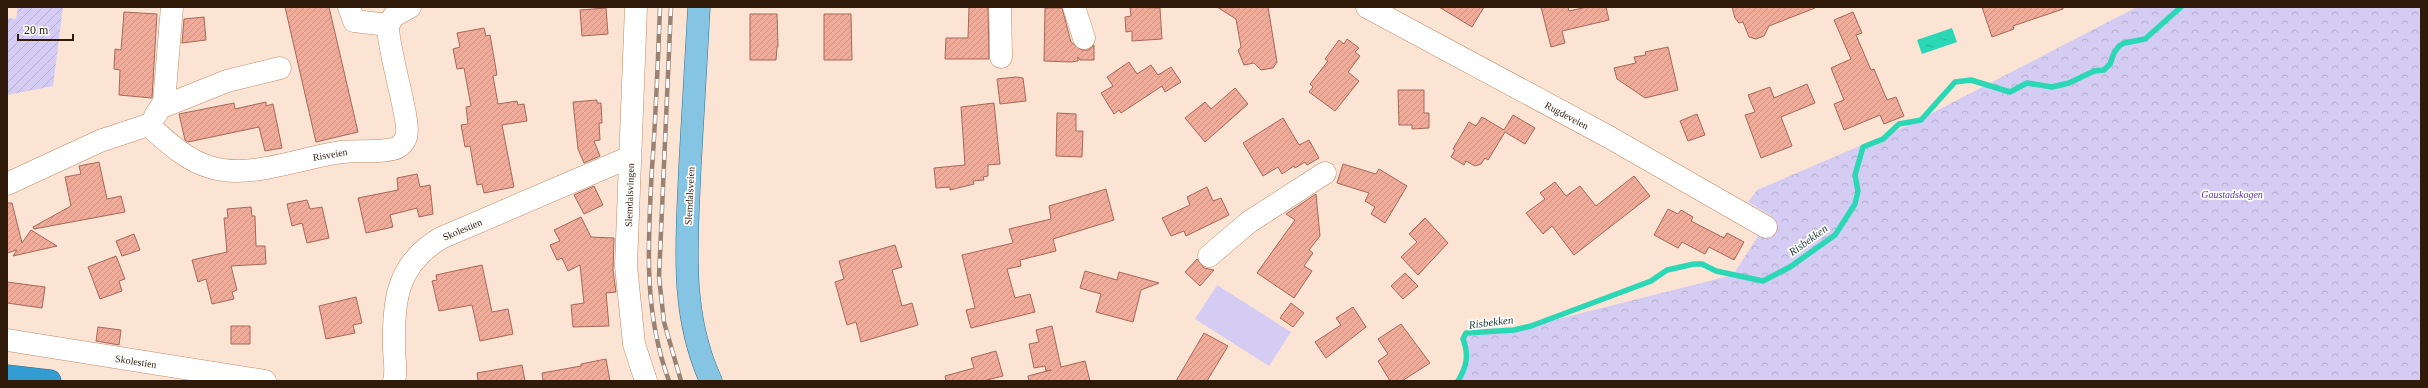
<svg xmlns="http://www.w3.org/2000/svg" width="2428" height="388" viewBox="0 0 2428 388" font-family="Georgia,serif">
	<defs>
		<pattern id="forest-crowns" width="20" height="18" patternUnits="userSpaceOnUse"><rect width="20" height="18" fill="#d4ccf2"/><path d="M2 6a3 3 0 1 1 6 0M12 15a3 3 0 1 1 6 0" fill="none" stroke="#b6afce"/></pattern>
		<pattern id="garden-furrows" width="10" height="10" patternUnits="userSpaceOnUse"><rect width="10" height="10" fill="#d4ccf2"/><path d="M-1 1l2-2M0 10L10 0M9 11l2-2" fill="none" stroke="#b6afce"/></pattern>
		<pattern id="water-ripples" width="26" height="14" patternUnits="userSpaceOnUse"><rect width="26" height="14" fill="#2bd8b6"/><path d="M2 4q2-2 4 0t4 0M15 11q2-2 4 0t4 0" fill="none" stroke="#27b99b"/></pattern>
		<pattern id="building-hatch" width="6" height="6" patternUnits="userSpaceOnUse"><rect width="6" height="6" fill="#f0ac9b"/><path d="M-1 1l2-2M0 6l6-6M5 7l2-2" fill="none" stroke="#ce9384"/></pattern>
	</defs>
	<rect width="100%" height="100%" fill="#fce4d5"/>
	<!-- forest -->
	<path fill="url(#forest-crowns)" d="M2137 7H2421V381H1458C1467 366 1469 355 1463 339L1466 333 1514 330 1733 275 1771 216 1748 202 1757 190 1911 124Z"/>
	<!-- garden -->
	<path fill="url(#garden-furrows)" d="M18 7H63L53 86 7 95V18L16 19Z"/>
	<!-- pitch -->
	<path fill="#d4ccf2" d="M1217 285 1291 332 1269 366 1195 319Z"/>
	<!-- water -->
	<path fill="url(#water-ripples)" d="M1952 28 1957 42 1922 54 1917 40Z"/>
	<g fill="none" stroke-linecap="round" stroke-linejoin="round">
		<!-- stream -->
		<path stroke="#2bd8b6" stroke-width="5.5" d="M1458 381C1467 366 1469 355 1463 339L1466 333 1514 330 1531 326 1651 281 1667 270 1694 264H1702L1716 271 1763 281 1790 267 1835 235 1855 204 1858 191 1855 175 1863 147 1883 139 1899 124 1921 120 1955 82 1971 80 2010 92 2027 83 2052 87 2069 83 2094 71 2104 70 2110 64 2114 53 2119 46 2124 43 2145 39 2181 7"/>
	</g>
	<!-- building -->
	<path fill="url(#building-hatch)" stroke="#a66858" d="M285 7H329L358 132 316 142Z
		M969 7H988L989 59H945L946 38H968Z
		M1130 7 1160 8 1162 39 1132 41V31L1126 32 1125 17 1131 16Z
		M1217 7H1268L1277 62 1273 68 1261 70 1254 63 1244 65 1238 50 1241 47 1236 19Z
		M1439 7H1484L1472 27Z
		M1541 7H1568L1569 11 1587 7H1606L1609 20 1562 31 1565 43 1551 47Z
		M1732 7H1815V8L1769 26 1764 36 1756 39 1749 37 1743 22 1739 23 1735 18Z
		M1982 7H2063V9L2013 26 2014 29 1992 37Z
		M606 8 608 34 582 36 580 10Z
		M1045 8H1062L1071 42 1082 50H1088L1094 45V60H1080L1078 57V61L1071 62 1044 61Z
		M124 12 157 14 152 98 119 95 120 70 114 69 115 49 121 50Z
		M1853 12 1862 33 1856 35 1871 70 1874 69 1887 100 1896 97 1904 116 1884 124 1880 115 1844 130 1834 104 1844 100 1831 68 1851 59 1834 20Z
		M750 14H777L778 47H777L776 60H750Z
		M824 14H851L852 60H824Z
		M204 17 206 40 182 43 184 19Z
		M484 28 486 36 490 35 497 75 493 76 498 104 517 101 518 105 524 104 527 121 502 125 514 187 484 193 482 184 477 185 470 146 465 147 461 125 468 124 466 107 471 106 464 68 457 69 453 49 460 47 457 33Z
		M1347 39 1359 48 1355 52 1360 56 1348 72 1359 81 1335 111 1309 92 1313 87 1310 84 1328 61 1325 59 1339 40 1344 44Z
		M1668 47 1678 90 1645 98 1617 79 1614 68 1636 63 1634 57 1646 55 1645 52Z
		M1129 62 1137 74 1151 65 1158 75 1171 67 1181 82 1165 92 1162 86 1121 113 1119 110 1114 114 1101 93 1113 86 1107 77Z
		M1016 77 1023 78 1026 101 1000 104 997 79Z
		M1807 84 1815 103 1781 117 1792 146 1761 158 1745 115 1755 112 1748 95 1770 87 1774 98Z
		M1235 88 1248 104 1205 142 1185 118 1205 102 1211 109Z
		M1398 90H1424V113H1429V128L1412 129V125H1399Z
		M597 100V103H601L602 123H599L600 140 594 141 600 156 584 163 578 149 573 102Z
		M266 102V106L273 104 282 148 265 151 259 127 188 142 185 140 179 114 234 103 235 109Z
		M994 103 1000 164 988 165V176L983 177 984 180 973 181 974 184 950 190V187L936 188 934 168 965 165 961 107Z
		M1057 113 1076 114V131H1083L1082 157 1056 156Z
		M1697 114 1705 135 1688 141 1680 121Z
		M1513 115 1535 128 1525 144 1505 132 1488 160 1485 158 1481 164 1475 166 1466 161 1464 165 1451 157 1455 150 1453 149 1469 122 1476 126 1482 117 1504 130Z
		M1283 118 1299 145 1309 140 1319 158 1307 165 1305 162 1295 168 1294 166 1282 174 1278 167 1263 176 1243 143Z
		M99 162 107 199 121 196 125 212 34 229 33 227 71 206 65 177 81 174 79 166Z
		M1343 164 1376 174 1379 169 1407 186 1385 223 1371 214 1375 207 1365 201 1369 193 1337 183Z
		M417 174 420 187 430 185 433 214 419 217 417 208 390 215 393 227 366 233 358 198 398 190 397 178Z
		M1634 176 1650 196 1574 255 1552 226 1543 234 1526 213 1545 199 1540 193 1555 182 1566 196 1580 186 1596 206Z
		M594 186 603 205 584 214 574 195Z
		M1207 187 1213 201 1221 198 1229 215 1186 236 1184 231 1171 236 1162 218 1190 205 1187 197Z
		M1106 189 1114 220 1053 239 1056 251 1020 260 1021 266 1007 269 1015 298 1030 294 1035 312 971 328 966 310 975 308 962 255 1013 243 1009 229 1051 219 1049 206Z
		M1316 194 1320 236 1309 250 1313 253 1304 266 1312 271 1294 298 1257 273 1295 220 1286 214Z
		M307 200 310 209 322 207 329 238 307 243 302 223 292 226 287 204Z
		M7 203H12L22 243 31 230 57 246 13 256 17 250 7 253Z
		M251 207 252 216H255L256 246H265L266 264 231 266 237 290 232 292 234 299 212 304 206 279 198 282 192 260 227 252 224 218H228L227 209Z
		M1668 209 1678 214 1681 210 1693 217 1691 221 1724 238 1727 233 1744 242 1734 260 1709 247 1705 254 1682 242 1678 248 1654 235Z
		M581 217 591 237 614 238 613 270 616 292 606 293 609 326 573 327 571 305 584 303 580 265 568 271 562 258 557 260 550 245 560 241 554 230Z
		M1425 218 1448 243 1418 275 1401 257 1417 242 1409 234Z
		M134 234 140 250 122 256 116 241Z
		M895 245 902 267 892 270 902 306 912 303 918 325 861 342 856 322 847 325 835 282 844 279 839 261Z
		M116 256 125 279 119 281 122 291 100 299 88 267Z
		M1197 259 1204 268 1214 270 1200 286 1185 272Z
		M482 265 492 312 508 309 513 334 480 341 472 305 439 311 432 281 437 280 436 275Z
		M1085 271 1117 280 1119 272 1159 283 1141 290 1133 322 1096 312 1101 294 1080 288Z
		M1405 273 1418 286 1403 299 1391 286Z
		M7 282 45 287 42 308 7 303Z
		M356 297 362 323 353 325 355 333 326 339 319 306Z
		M1291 303 1304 313 1293 327 1280 318Z
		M1353 307 1366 327 1326 358 1315 342 1341 325 1336 318Z
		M1401 324 1430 363 1402 381H1390L1378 361 1388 354 1378 339Z
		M231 326H250V344H231Z
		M1052 326 1061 367 1085 361 1090 381H1029L1028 376 1051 370 1046 371 1045 366 1034 368 1029 344 1039 342 1036 330Z
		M98 327 121 330 119 345 96 341Z
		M1204 333 1228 346 1207 381H1176Z
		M996 351 1003 376 983 381H946L945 376 974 368 971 358Z
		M606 359 610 381H543L542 373 581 366V364Z
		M522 365 525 381H478L477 373Z"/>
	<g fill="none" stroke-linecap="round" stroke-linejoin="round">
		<!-- minor casing -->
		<g stroke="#c18a65" stroke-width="23">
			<path id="minor" d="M349 7 354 21 388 25
				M636 7 626 266 634 344 646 381
				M1000 7 1001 57
				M1074 7 1084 38
				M1367 7 1609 137 1766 227
				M162 107 227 81 280 68
				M155 116 164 102 172 7
				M7 184 100 141 148 125C167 141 185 160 210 167 249 180 302 157 342 152 358 150 377 153 393 149 399 148 404 143 406 137 412 124 387 49 388 25L394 16 410 7
				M1209 256 1249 222 1325 173
				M7 340 265 381
				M394 381C397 371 394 358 394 347 393 300 397 264 441 238L630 157"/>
		</g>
		<!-- major casing -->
		<g stroke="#326f8b" stroke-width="23">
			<path id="major" d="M699 7C696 60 693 112 690 165 687 239 679 312 711 381"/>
		</g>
		<!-- highway casing -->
		<g stroke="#326f8b" stroke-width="23">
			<path id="highway" d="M7 376 50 381"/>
		</g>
		<!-- minor -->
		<use href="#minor" stroke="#fff" stroke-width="22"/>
		<!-- major -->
		<use href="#major" stroke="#85c4e3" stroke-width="22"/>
		<!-- highway -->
		<use href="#highway" stroke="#339cd0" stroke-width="22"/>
		<!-- rail casing -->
		<g stroke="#998273" stroke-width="4.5">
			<path id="rail" d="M660 7C658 61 656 114 652 168 648 241 643 311 669 381
				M671 7 659 277 664 322 681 381"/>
		</g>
		<!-- rail -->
		<use href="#rail" stroke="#fff" stroke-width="3" stroke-dasharray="9" stroke-linecap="butt"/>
	</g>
	<g text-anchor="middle" stroke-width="3.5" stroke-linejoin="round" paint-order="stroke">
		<!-- street labels -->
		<g font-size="10" fill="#301b0b" stroke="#fff">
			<text transform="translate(1567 115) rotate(28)" y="4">Rugdeveien</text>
			<text transform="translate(330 154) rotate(-10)" y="4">Risveien</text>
			<text transform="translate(629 195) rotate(-88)" y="4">Slemdalsvingen</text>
			<text transform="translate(689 196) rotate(-87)" y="4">Slemdalsveien</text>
			<text transform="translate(462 229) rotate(-23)" y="4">Skolestien</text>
			<text transform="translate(136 361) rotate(9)" y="4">Skolestien</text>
		</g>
		<!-- park labels -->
		<g font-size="10" font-style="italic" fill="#5f36a7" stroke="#fff">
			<text x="2232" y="198">Gaustadskogen</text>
		</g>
		<!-- water labels -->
		<g font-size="11" font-style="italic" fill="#243e37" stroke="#fff">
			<text transform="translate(1808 240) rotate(-36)" y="4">Risbekken</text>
			<text transform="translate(1491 322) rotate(-7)" y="4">Risbekken</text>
		</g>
	</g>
	<!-- border -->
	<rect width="2428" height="388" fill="none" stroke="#301b0b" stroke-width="16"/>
	<!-- scale -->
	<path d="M18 34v6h55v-6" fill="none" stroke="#301b0b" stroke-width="2"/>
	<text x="24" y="34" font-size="12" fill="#301b0b" stroke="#ffffff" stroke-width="3" paint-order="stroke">20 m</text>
</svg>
